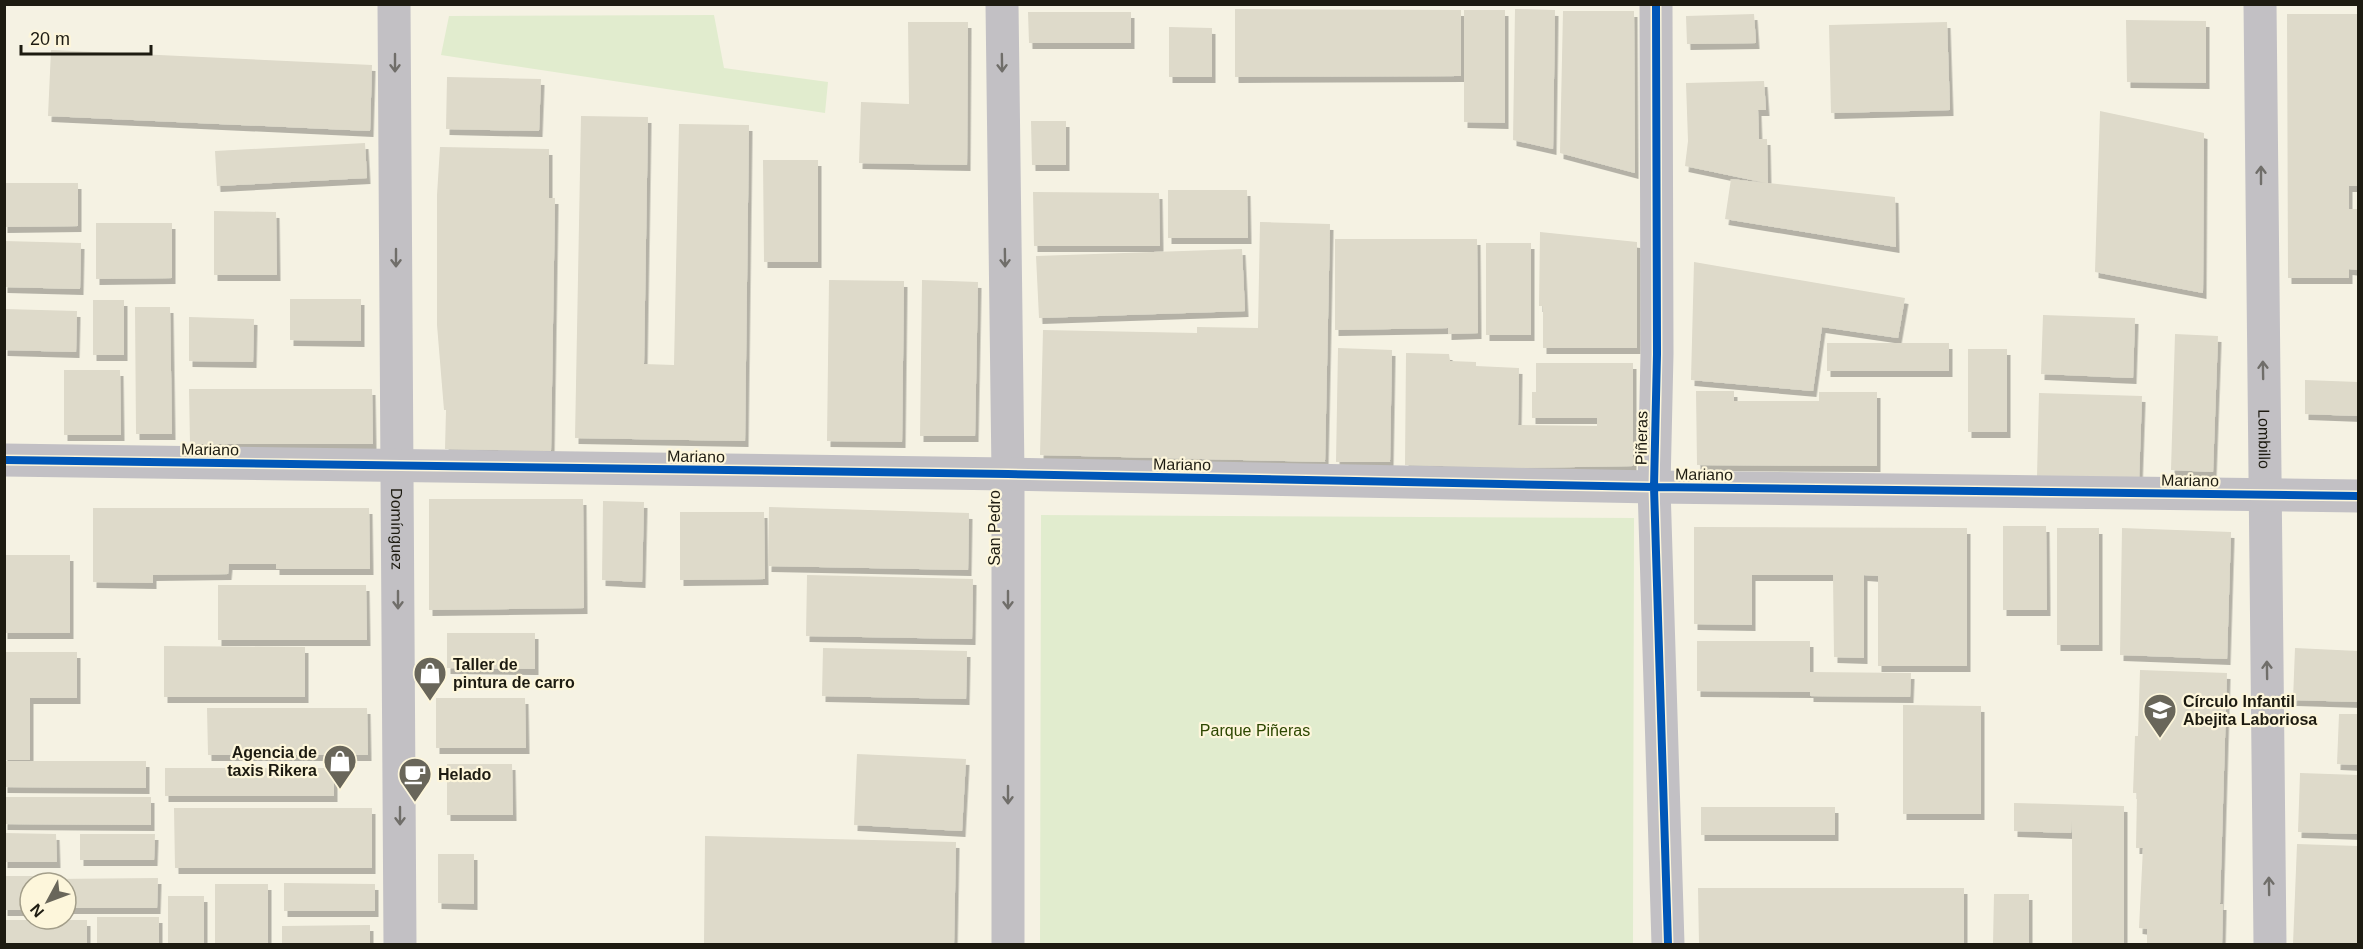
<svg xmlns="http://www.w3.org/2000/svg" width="2363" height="949" viewBox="0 0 2363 949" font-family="Helvetica,sans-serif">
	<defs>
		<filter id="shadow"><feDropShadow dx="3.5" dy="6" stdDeviation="0" flood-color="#0004"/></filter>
	</defs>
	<rect width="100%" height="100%" fill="#f5f2e3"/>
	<!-- green -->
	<path fill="#e1ecce" d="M714 15 724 68 828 82 825 113 441 55 449 16Z
		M1041 515 1634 518 1633 944H1040Z"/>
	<!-- building -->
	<path fill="#dedaca" filter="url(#shadow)" d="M1235 9 1461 10V76L1235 77Z
		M1515 9 1555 10 1553 149 1513 140Z
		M1464 10H1505V123L1464 122Z
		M1563 11H1634L1635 173 1560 153Z
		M1028 12H1131V43H1029Z
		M1754 14 1756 43 1687 44 1686 16Z
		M2287 14H2358V186H2349V209H2358V270L2349 269V278H2288Z
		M2126 20 2206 21V83L2127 82Z
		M908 22H968L967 165 859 163 861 102 909 104Z
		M1947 22 1950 110 1831 113 1829 25Z
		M1169 27 1212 28V77H1169Z
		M51 50 372 65 370 131 48 116Z
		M447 77 541 79 539 131 446 129Z
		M1764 81 1766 110H1758L1759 139H1767L1768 183 1895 197 1896 247 1725 219 1731 179 1766 183 1685 166 1688 141 1686 83Z
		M2100 111 2204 133 2203 293 2095 272Z
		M581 116 648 117 644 364 674 365 679 124 749 125 745 441 575 438Z
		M1031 121H1066V165H1032Z
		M365 143 367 178 217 186 215 151Z
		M440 147 549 149V198H555L551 451 445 449 446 410H444L437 325V195Z
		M763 160H818V262H764Z
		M4 183H78V226L4 227Z
		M1168 190H1247L1248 238H1168Z
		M1033 192 1159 193 1160 246H1034Z
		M214 211 276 212 277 275H214Z
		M1260 222 1330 224 1325 462 1040 455 1043 330 1197 333V327L1258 328Z
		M96 223H172V278L96 279Z
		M1540 232 1637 242V348H1543V306H1539Z
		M1335 239H1477L1478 333 1448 334V328L1335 330Z
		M4 241 81 243 80 289 4 287Z
		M1486 243H1531V335H1486Z
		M1242 249 1245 311 1039 318 1036 256Z
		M1694 262 1905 298 1898 338 1822 327 1813 391 1691 380Z
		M829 280 904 281 902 442 827 441Z
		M922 280 978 282 975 436H920Z
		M290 299H361V341L290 340Z
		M93 300H124V355H93Z
		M135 307H170L172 434H136Z
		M4 309 77 311 76 352 4 350Z
		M2043 315 2135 318 2133 378 2041 374Z
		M189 317 254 319 253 362 189 361Z
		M2175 334 2218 336 2213 472 2171 470Z
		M1827 343H1949V371H1827Z
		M1338 348 1392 350 1390 462H1336Z
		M1968 349H2007V432H1968Z
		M1406 353 1449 354 1450 361 1476 362V366L1519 368 1518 425 1597 426V418H1532V392H1536V363H1633V466L1517 468 1405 465Z
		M64 370H120L121 435H64Z
		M2305 380 2358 382V416L2305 414Z
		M189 389H372L373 444H190Z
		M1696 391H1734V401H1819V392H1877V466L1697 465Z
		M2039 393 2142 396 2139 481 2037 477Z
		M429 499H583L584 608 429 610Z
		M603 501 644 502 642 582 602 580Z
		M769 507 969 513 968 570 768 566Z
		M93 508H369L370 569H276V564H229L228 574 153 575V583L93 582Z
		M680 512H764L765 579 680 580Z
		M2003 526H2046L2047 610H2003Z
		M1694 527 1967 528V666H1878V576L1864 575V658L1834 657 1833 575H1752V625L1694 624Z
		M2057 528H2099V645H2057Z
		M2122 528 2231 532 2227 659 2120 655Z
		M4 555H70V633H4Z
		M807 575 973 579 972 639 806 636Z
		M218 585H366L367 640H218Z
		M447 633H535V669L447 668Z
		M1697 641H1810V672L1911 673 1910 697 1810 696V692L1697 691Z
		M164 646 305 647V697H164Z
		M823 648 967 651 966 699 822 696Z
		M2295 648 2358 651V702L2293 700Z
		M4 652H77V698H30V760H4Z
		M2140 670 2227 673 2220 904H2223L2222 944H2147V929L2139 928 2143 848H2136L2137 793H2133L2135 736H2138Z
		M436 698H525L526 748H436Z
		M1903 705 1981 706V814H1903Z
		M207 708H367L368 755H208Z
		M2339 714H2358V765L2337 764Z
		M857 754 966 759 962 831 854 825Z
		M4 761H146V788L4 787Z
		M447 764H512L513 815H447Z
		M165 768H334V796H165Z
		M2300 773 2358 775V834L2298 832Z
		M4 797H151V825L4 824Z
		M2014 803 2124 806V944H2072V821L2071 833 2014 831Z
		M1701 807H1835V835H1701Z
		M174 808H372V868H175Z
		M4 833 56 834 57 862H4Z
		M80 834H155L154 860H80Z
		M705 836 956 842 954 944H704Z
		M2297 844 2358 846V944H2293Z
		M438 854H474V904L438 903Z
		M4 876H36V883H30V910H4Z
		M158 878 157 908H66V883H51V879Z
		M284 883 375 884V911H284Z
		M215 884H268V944H215Z
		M1698 888H1964V944H1699Z
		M1994 894H2029V944H1993Z
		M168 896H204V944H168Z
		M97 917H159V944H97Z
		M4 920H87V944H4Z
		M370 925V944H282V926Z"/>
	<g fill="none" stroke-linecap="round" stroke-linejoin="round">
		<!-- minor -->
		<g stroke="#c2c0c4" stroke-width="33">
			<path id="s1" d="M394 4 400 944"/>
			<path d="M1002 4 1008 474V944"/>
			<path d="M1656 4 1657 354 1654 487 1668 944"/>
			<path id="s2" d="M2260 4 2270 944"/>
			<path d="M4 460 1008 474 1654 487 2358 496"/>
		</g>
		<!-- cycleway casing -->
		<g stroke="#fdf6db" stroke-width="11">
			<path id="cycleway" d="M1656 4 1657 354 1654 487 1668 944
				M4 460 1008 474 1654 487 2358 496"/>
		</g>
		<!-- cycleway -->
		<use href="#cycleway" stroke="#0057b8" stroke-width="8"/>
	</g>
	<!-- one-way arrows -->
	<defs><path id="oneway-shaft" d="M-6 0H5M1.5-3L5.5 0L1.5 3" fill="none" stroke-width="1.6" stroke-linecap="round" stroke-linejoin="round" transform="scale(1.5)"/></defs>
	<g stroke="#706e6a">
		<use href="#oneway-shaft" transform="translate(395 63) rotate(90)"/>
		<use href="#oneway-shaft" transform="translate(1002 63) rotate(89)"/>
		<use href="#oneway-shaft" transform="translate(2261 175) rotate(-90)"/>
		<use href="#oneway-shaft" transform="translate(396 258) rotate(90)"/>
		<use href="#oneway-shaft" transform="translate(1005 258) rotate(89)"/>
		<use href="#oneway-shaft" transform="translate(2263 370) rotate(-91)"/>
		<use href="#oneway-shaft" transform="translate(398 600) rotate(90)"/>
		<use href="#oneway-shaft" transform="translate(1008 600) rotate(90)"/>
		<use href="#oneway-shaft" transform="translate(2267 670) rotate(-91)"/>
		<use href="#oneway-shaft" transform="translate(1008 795) rotate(90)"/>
		<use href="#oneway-shaft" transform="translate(400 816) rotate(90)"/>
		<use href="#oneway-shaft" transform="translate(2269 886) rotate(-91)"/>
	</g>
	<!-- icons -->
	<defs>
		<g id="shop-pin" transform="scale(1.725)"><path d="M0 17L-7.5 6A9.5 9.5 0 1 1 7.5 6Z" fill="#69665a" stroke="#fdf6db"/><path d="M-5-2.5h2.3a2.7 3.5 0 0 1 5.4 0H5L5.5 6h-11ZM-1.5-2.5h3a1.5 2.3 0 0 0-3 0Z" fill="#fff"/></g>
		<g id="school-pin" transform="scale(1.725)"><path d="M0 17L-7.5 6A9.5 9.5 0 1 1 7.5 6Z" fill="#69665a" stroke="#fdf6db"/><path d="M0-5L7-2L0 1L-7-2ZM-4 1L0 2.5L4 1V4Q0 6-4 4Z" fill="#fff"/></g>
		<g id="cafe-pin" transform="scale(1.725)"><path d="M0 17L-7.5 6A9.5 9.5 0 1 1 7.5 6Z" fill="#69665a" stroke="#fdf6db"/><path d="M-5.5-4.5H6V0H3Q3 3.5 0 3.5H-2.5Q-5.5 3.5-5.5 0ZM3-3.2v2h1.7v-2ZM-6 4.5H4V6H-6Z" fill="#fff"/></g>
	</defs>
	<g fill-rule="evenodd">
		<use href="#shop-pin" x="430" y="673"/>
		<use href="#school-pin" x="2160" y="710"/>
		<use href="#shop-pin" x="340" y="761"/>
		<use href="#cafe-pin" x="415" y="774"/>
	</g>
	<g text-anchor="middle" stroke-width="4.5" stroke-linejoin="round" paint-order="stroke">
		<!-- street labels -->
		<g font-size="16" fill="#1d1b11" stroke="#fdf6db">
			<text transform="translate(1641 438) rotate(-89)" y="6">Piñeras</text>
			<text dy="6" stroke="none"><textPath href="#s2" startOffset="435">Lombillo</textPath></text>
			<text transform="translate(210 449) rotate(1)" y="6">Mariano</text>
			<text transform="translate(696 456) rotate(1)" y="6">Mariano</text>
			<text transform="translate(1182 464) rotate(1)" y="6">Mariano</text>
			<text transform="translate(1704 474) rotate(1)" y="6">Mariano</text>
			<text transform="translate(2190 480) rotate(1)" y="6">Mariano</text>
			<text dy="6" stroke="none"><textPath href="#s1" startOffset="525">Domínguez</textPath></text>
			<text transform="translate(994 528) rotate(-90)" y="6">San Pedro</text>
		</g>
		<!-- poi labels -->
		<g font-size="16" font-weight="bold" fill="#1d1b11" stroke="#fdf6db" text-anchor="start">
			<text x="453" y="670">Taller de<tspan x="453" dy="18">pintura de carro</tspan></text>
			<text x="2183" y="707">Círculo Infantil<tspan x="2183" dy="18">Abejita Laboriosa</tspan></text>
			<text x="317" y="758" text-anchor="end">Agencia de<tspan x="317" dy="18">taxis Rikera</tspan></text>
			<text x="438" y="780">Helado</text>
		</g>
		<!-- park labels -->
		<g font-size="16" fill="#2d4701" stroke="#fdf6db">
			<text x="1255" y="736">Parque Piñeras</text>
		</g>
	</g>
	<!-- border -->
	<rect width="2363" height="949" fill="none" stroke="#1d1b11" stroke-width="12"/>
	<!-- north arrow -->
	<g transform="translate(48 901) rotate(229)"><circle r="28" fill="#fdf6db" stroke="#a39e8a" stroke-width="1.5"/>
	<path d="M0-4.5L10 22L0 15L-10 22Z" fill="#69665a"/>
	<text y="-9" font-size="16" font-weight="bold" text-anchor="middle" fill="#1d1b11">N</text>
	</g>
	<!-- scale -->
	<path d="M21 45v9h130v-9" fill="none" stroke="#1d1b11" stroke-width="3"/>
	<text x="30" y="45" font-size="18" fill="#1d1b11" stroke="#fdf6db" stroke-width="4.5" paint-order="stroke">20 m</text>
</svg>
